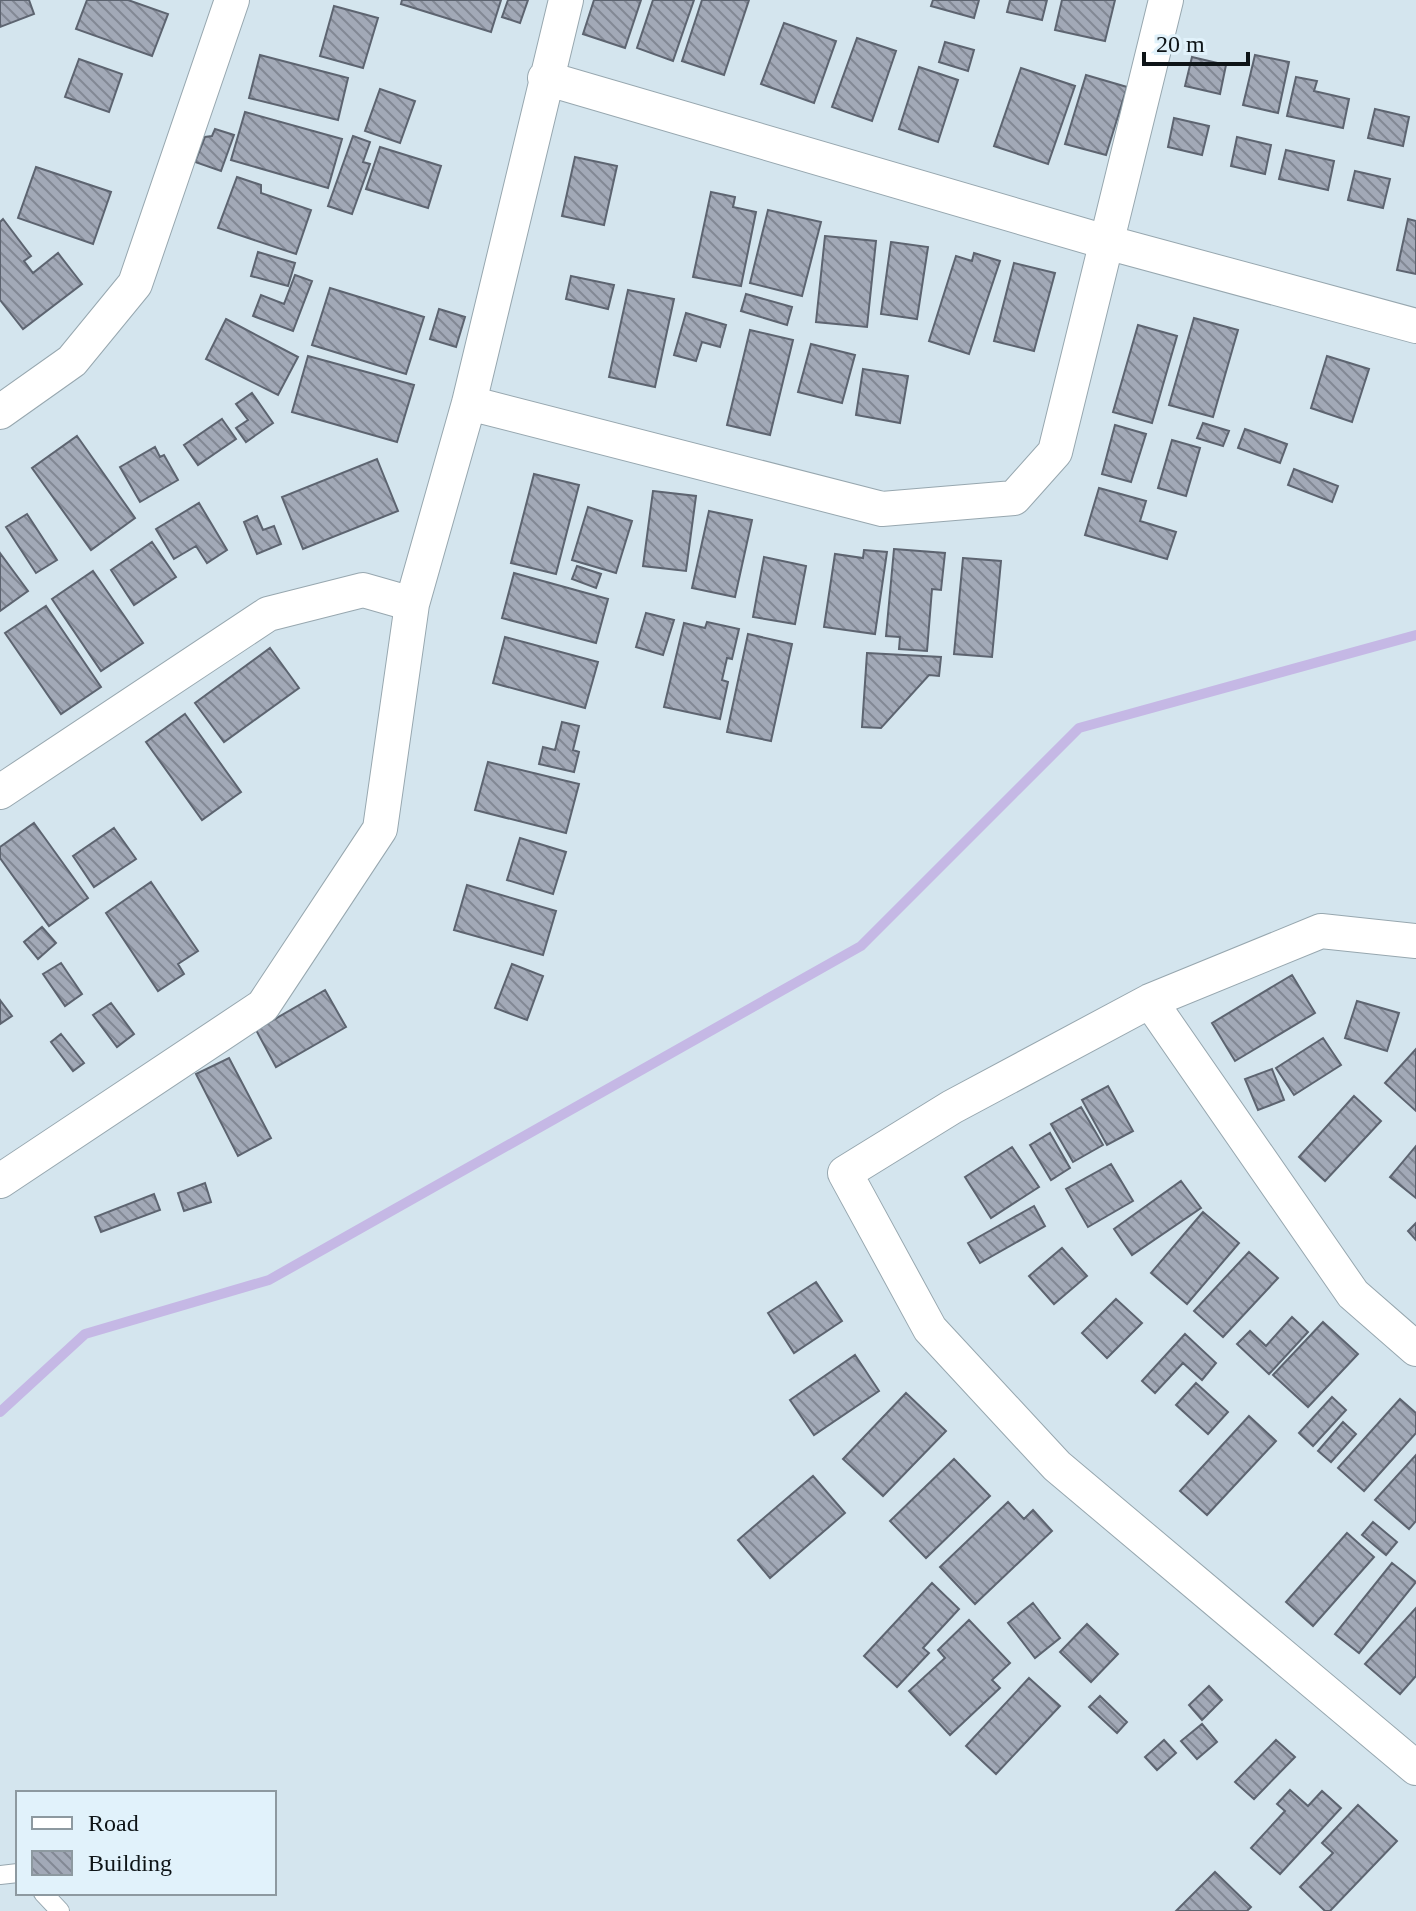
<svg xmlns="http://www.w3.org/2000/svg" width="1416" height="1911" viewBox="0 0 1416 1911" font-family="Georgia,serif">
	<defs>
		<pattern id="building-back-hatch" width="6" height="6" patternUnits="userSpaceOnUse" patternTransform="scale(2)"><rect width="6" height="6" fill="#a2a9b7"/><path d="M-1 5l2 2M0 0l6 6M5-1l2 2" fill="none" stroke="#828894"/></pattern>
	</defs>
	<rect width="100%" height="100%" fill="#d4e5ee"/>
	<g fill="none" stroke-linecap="round" stroke-linejoin="round">
		<!-- stream -->
		<path stroke="#c5b8e5" stroke-width="10" d="M0 1412 85 1334 269 1280 861 946 1079 728 1416 635"/>
	</g>
	<!-- building -->
	<path fill="url(#building-back-hatch)" stroke="#5d6470" stroke-width="2" d="M0 0H29L34 14 0 27Z
		M87 0H128L168 14 152 56 76 29Z
		M402 0H501L491 32 401 4Z
		M508 0H528L520 23 502 17Z
		M594 0H641L625 48 583 34Z
		M653 0H694L673 61 637 48Z
		M702 0H749L724 75 682 61Z
		M933 0H979L974 18 931 6Z
		M1010 0H1047L1042 20 1007 12Z
		M1062 0H1115L1105 41 1055 30Z
		M334 6 378 18 363 68 320 56Z
		M784 23 836 41 814 103 761 84Z
		M857 38 896 51 872 121 832 107Z
		M945 42 974 50 968 71 939 62Z
		M260 55 348 78 338 120 249 98Z
		M1255 55 1289 62 1278 113 1243 105Z
		M1192 57 1226 65 1220 94 1185 86Z
		M79 59 122 74 109 112 65 97Z
		M919 67 958 80 938 142 899 129Z
		M1021 68 1075 86 1048 164 994 146Z
		M1086 75 1127 87 1106 155 1065 144Z
		M1296 77 1317 81 1314 91 1349 99 1343 128 1287 116Z
		M380 89 415 101 400 143 365 131Z
		M1375 109 1409 117 1403 146 1368 138Z
		M245 112 342 139 328 188 231 160Z
		M1174 118 1209 126 1202 155 1168 147Z
		M215 129 234 135 221 171 195 162 205 137 212 136Z
		M353 136 370 142 363 162 370 164 352 214 328 206Z
		M1237 137 1271 145 1265 174 1231 166Z
		M380 147 441 166 428 208 366 189Z
		M1286 150 1334 161 1328 190 1279 179Z
		M575 157 617 166 604 225 562 216Z
		M36 167 111 192 93 244 18 218Z
		M1355 171 1390 179 1383 208 1348 200Z
		M237 177 261 185V193L311 210 296 254 218 228Z
		M711 192 735 197 733 207 756 212 741 286 693 277Z
		M768 210 821 222 802 296 750 283Z
		M3 219 31 256 24 261 33 273 58 253 82 284 23 329 0 300V222Z
		M1408 219 1416 221V274L1397 270Z
		M825 236 876 241 867 327 816 322Z
		M891 242 928 247 917 319 881 314Z
		M258 252 295 263 288 286 251 276Z
		M974 253 1000 261 969 354 929 341 956 256 972 261Z
		M1014 263 1055 273 1034 351 994 341Z
		M295 275 312 281 293 331 253 316 261 295 284 304Z
		M571 276 614 285 608 309 566 299Z
		M330 288 424 317 406 374 312 345Z
		M628 290 674 299 655 387 609 377Z
		M746 294 792 307 787 325 741 311Z
		M439 309 465 317 456 347 430 339Z
		M686 313 726 325 720 347 702 342 696 361 674 355Z
		M1194 318 1238 330 1213 417 1169 405Z
		M226 319 298 357 278 395 206 359Z
		M1138 325 1177 336 1152 423 1113 412Z
		M750 330 793 340 770 435 727 425Z
		M811 344 855 355 842 403 798 392Z
		M308 356 414 385 397 442 292 412Z
		M1327 356 1369 369 1352 422 1311 408Z
		M863 369 908 376 900 423 856 415Z
		M252 393 273 423 246 442 236 428 248 420 236 404Z
		M222 419 236 439 198 465 184 445Z
		M1203 423 1229 431 1223 446 1197 438Z
		M1115 425 1146 434 1131 482 1102 474Z
		M1245 429 1287 444 1280 463 1238 448Z
		M77 436 135 518 91 550 32 468Z
		M1172 440 1200 448 1186 496 1158 488Z
		M155 447 160 457 164 455 178 480 140 502 120 467Z
		M377 459 398 511 303 549 282 497Z
		M1294 469 1338 486 1332 502 1288 485Z
		M534 474 579 485 556 574 511 563Z
		M1099 488 1146 501 1140 521 1176 532 1167 559 1085 535Z
		M653 491 696 496 686 571 643 566Z
		M199 503 227 550 207 563 196 546 174 559 156 529Z
		M588 507 632 521 616 573 572 560Z
		M709 511 752 520 735 597 692 588Z
		M27 514 57 560 36 573 6 527Z
		M257 516 263 530 274 526 281 544 257 554 244 522Z
		M152 542 176 577 134 605 111 570Z
		M894 549 945 553 941 590 932 589 927 651 899 649 900 637 886 636Z
		M864 550 887 552 875 634 824 627 835 554 863 558Z
		M0 553 28 591 0 611Z
		M764 557 806 566 795 624 753 617Z
		M963 558 1001 561 992 657 954 654Z
		M577 566 601 574 596 588 572 579Z
		M93 571 143 643 101 671 52 599Z
		M514 573 608 599 596 643 502 618Z
		M46 606 101 687 61 714 5 633Z
		M646 613 674 620 663 655 636 647Z
		M707 622 739 629 732 659 727 658 722 680 728 682 720 719 664 707 684 623 705 628Z
		M748 634 792 644 771 741 727 732Z
		M505 637 598 662 585 708 493 683Z
		M270 648 299 688 224 742 195 703Z
		M867 653 941 657 939 676 929 675 881 728 862 727Z
		M185 714 241 792 202 820 146 742Z
		M562 722 579 726 573 750 579 752 574 772 539 764 543 747 555 750Z
		M488 762 579 784 566 833 475 810Z
		M34 823 88 898 49 926 0 858V847Z
		M114 828 136 859 94 887 73 856Z
		M520 838 566 852 553 894 507 880Z
		M151 882 198 951 178 964 184 974 158 991 106 913Z
		M467 885 556 911 543 955 454 930Z
		M42 927 56 943 38 959 24 942Z
		M61 963 82 994 65 1006 43 974Z
		M512 964 543 976 527 1020 495 1008Z
		M1292 975 1315 1013 1235 1061 1212 1023Z
		M325 990 346 1027 276 1067 256 1030Z
		M0 1000 12 1016 0 1024Z
		M1357 1001 1399 1013 1387 1051 1345 1038Z
		M111 1003 134 1034 117 1047 93 1015Z
		M61 1034 84 1063 73 1071 51 1042Z
		M1323 1038 1341 1065 1294 1095 1276 1068Z
		M1416 1049V1111L1385 1083Z
		M229 1058 271 1138 238 1156 196 1074Z
		M1272 1069 1284 1100 1258 1110 1245 1079Z
		M1108 1086 1133 1131 1107 1145 1082 1100Z
		M1354 1096 1381 1121 1325 1181 1299 1157Z
		M1081 1107 1103 1145 1073 1162 1051 1124Z
		M1050 1133 1070 1168 1051 1180 1030 1145Z
		M1416 1146V1198L1390 1177Z
		M1012 1147 1039 1187 991 1218 965 1177Z
		M1111 1164 1133 1201 1088 1227 1066 1189Z
		M1181 1181 1201 1208 1132 1255 1114 1229Z
		M205 1183 211 1202 184 1211 178 1193Z
		M154 1194 160 1210 101 1232 95 1217Z
		M1034 1206 1045 1226 980 1263 968 1243Z
		M1203 1212 1239 1243 1187 1304 1151 1273Z
		M1416 1223V1240L1408 1231Z
		M1062 1248 1087 1276 1054 1304 1029 1276Z
		M1249 1252 1278 1278 1223 1337 1194 1311Z
		M816 1282 842 1321 794 1353 768 1313Z
		M1116 1299 1142 1323 1107 1358 1082 1333Z
		M1292 1317 1308 1332 1269 1374 1237 1344 1250 1331 1266 1346Z
		M1323 1322 1358 1354 1308 1407 1273 1375Z
		M1185 1334 1216 1363 1202 1380 1183 1363 1155 1393 1142 1381Z
		M855 1355 879 1391 814 1435 790 1400Z
		M1196 1383 1228 1412 1208 1434 1176 1405Z
		M906 1393 946 1431 883 1496 843 1459Z
		M1332 1397 1346 1410 1313 1446 1299 1433Z
		M1400 1399 1416 1413V1433L1364 1491 1338 1468Z
		M1249 1416 1276 1441 1207 1515 1180 1491Z
		M1343 1422 1356 1434 1331 1462 1318 1451Z
		M1416 1455V1521L1409 1529 1375 1500Z
		M954 1459 990 1496 926 1558 890 1521Z
		M813 1476 845 1513 770 1578 738 1540Z
		M1008 1502 1024 1519 1033 1510 1052 1531 975 1604 940 1567Z
		M1373 1522 1397 1542 1386 1555 1362 1535Z
		M1347 1533 1374 1557 1313 1626 1286 1602Z
		M1392 1563 1416 1582 1359 1653 1335 1634Z
		M932 1583 959 1609 923 1648 929 1653 897 1687 864 1656Z
		M1033 1603 1060 1638 1035 1658 1008 1623Z
		M1416 1608V1676L1400 1694 1365 1664Z
		M969 1620 1010 1663 992 1680 1000 1688 950 1735 909 1691 945 1658 938 1650Z
		M1087 1624 1118 1654 1091 1682 1060 1652Z
		M1029 1678 1060 1706 996 1774 966 1746Z
		M1209 1686 1222 1700 1202 1720 1189 1705Z
		M1100 1696 1127 1722 1117 1733 1089 1707Z
		M1202 1724 1217 1742 1197 1759 1181 1741Z
		M1164 1740 1176 1753 1157 1770 1145 1757Z
		M1276 1740 1295 1757 1254 1799 1235 1782Z
		M1290 1790 1308 1806 1322 1791 1341 1808 1280 1874 1251 1848 1285 1811 1277 1804Z
		M1358 1805 1397 1841 1330 1911H1325L1300 1887 1333 1853 1322 1843Z
		M1215 1872 1251 1907 1247 1911H1176Z"/>
	<g fill="none" stroke-linecap="round" stroke-linejoin="round">
		<!-- lane casing -->
		<g stroke="#97a7af" stroke-width="20">
			<path id="lane" d="M0 1875 18 1873
				M43 1893 60 1911"/>
		</g>
		<!-- street casing -->
		<g stroke="#97a7af" stroke-width="36">
			<path id="street" d="M545 78 1106 242 1416 326
				M469 403 882 509 1014 498 1055 452 1166 0
				M0 412 72 361 135 284 232 0
				M0 792 268 614 363 590 412 604
				M1416 941 1321 931 1150 1001 952 1107 845 1173 930 1329 1057 1466 1416 1768
				M1150 1001 1353 1294 1416 1349
				M0 1181 263 1006 380 829 412 604 469 403 566 0"/>
		</g>
		<!-- lane -->
		<use href="#lane" stroke="#fff" stroke-width="18"/>
		<!-- street -->
		<use href="#street" stroke="#fff" stroke-width="34"/>
	</g>
	<!-- legend -->
	<rect x="16" y="1791" width="260" height="104" fill="#e1f2fb" stroke="#8d99a0" stroke-width="2"/>
	<rect x="32" y="1817" width="40" height="12" fill="#ffffff" stroke="#8d99a0" stroke-width="2"/>
	<text x="88" y="1831" font-size="24" fill="#0e1417">Road</text>
	<rect x="32" y="1851" width="40" height="24" fill="url(#building-back-hatch)" stroke="#8d99a0" stroke-width="2"/>
	<text x="88" y="1871" font-size="24" fill="#0e1417">Building</text>
	<!-- scale -->
	<path d="M1144 52v12h104v-12" fill="none" stroke="#0e1417" stroke-width="4"/>
	<text x="1156" y="52" font-size="24" fill="#0e1417" stroke="#e1f2fb" stroke-width="6" paint-order="stroke">20 m</text>
</svg>
